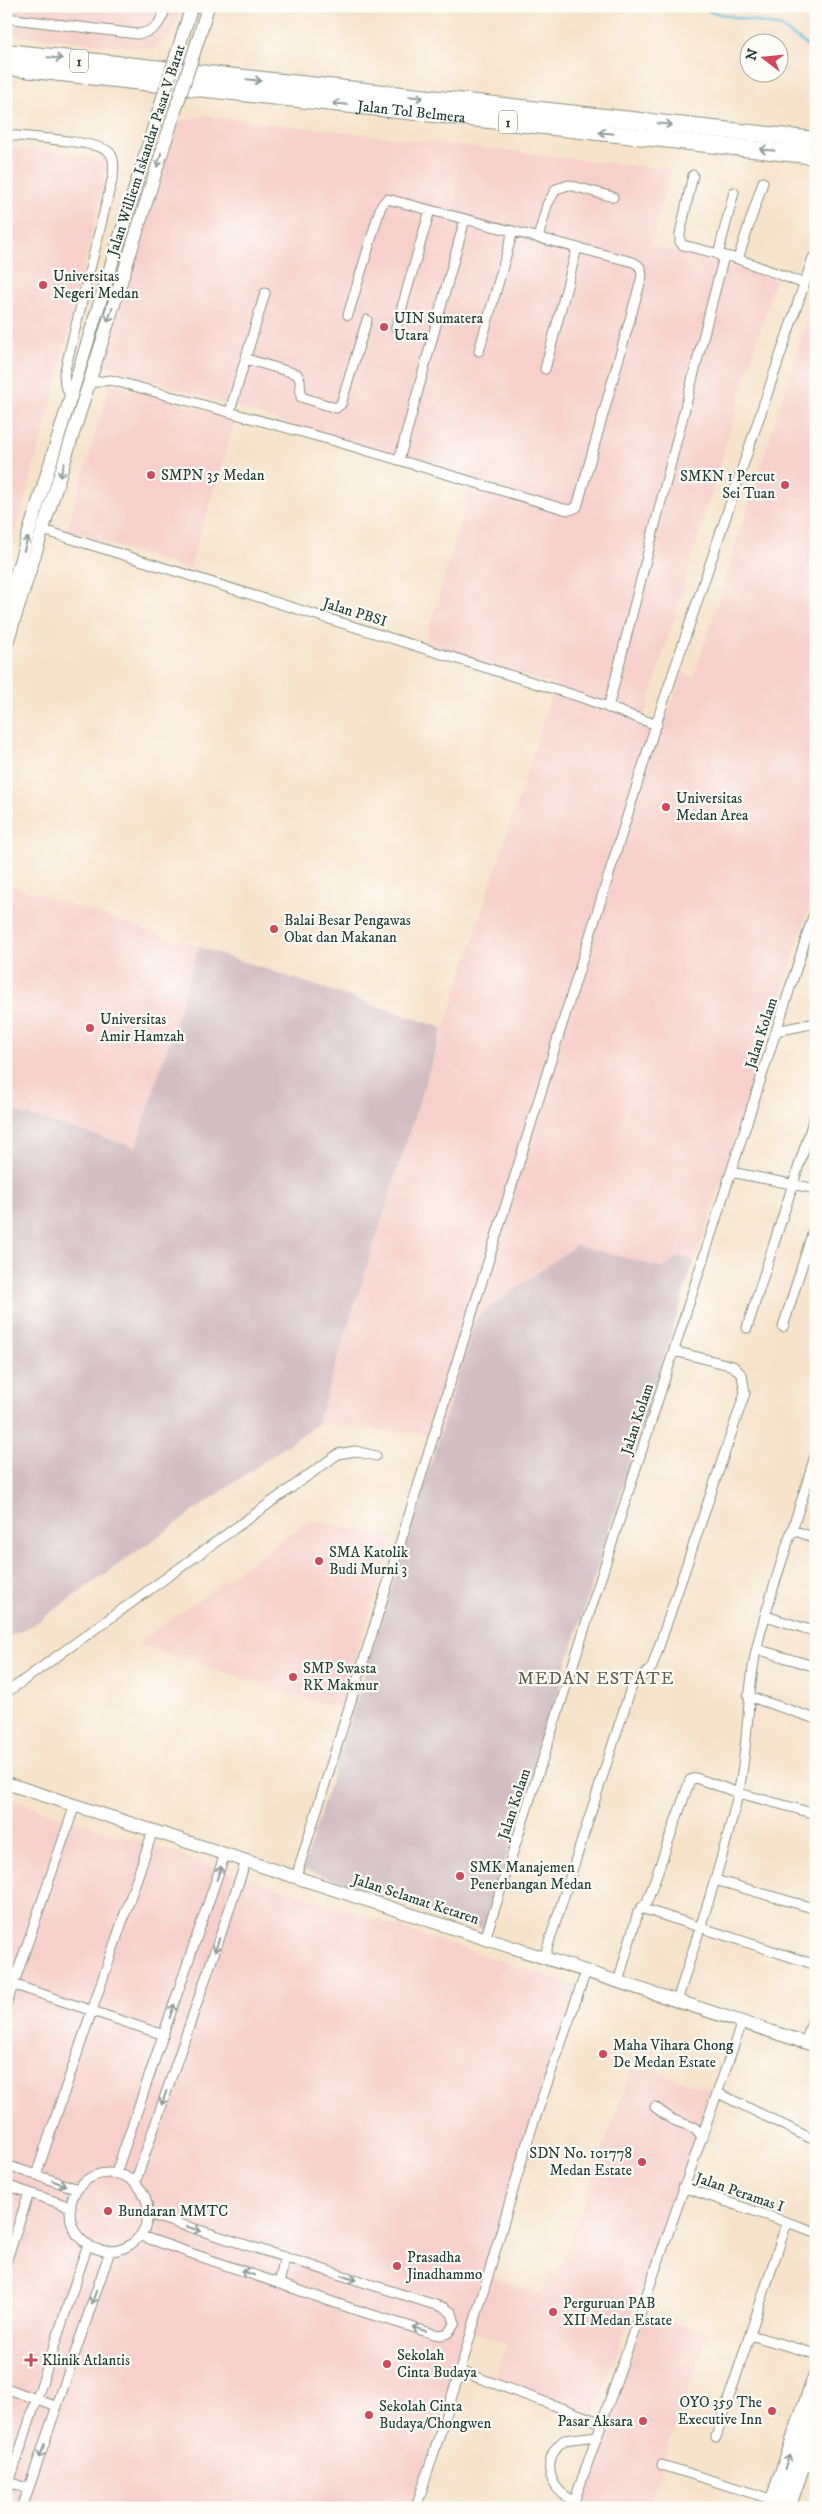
<svg xmlns="http://www.w3.org/2000/svg" width="822" height="2514" viewBox="0 0 822 2514" font-family="'IM FELL DW Pica',serif">
	<rect width="100%" height="100%" fill="#fdfcf7"/>
	<filter id="ink" filterUnits="userSpaceOnUse"><feTurbulence type="fractalNoise" baseFrequency=".02" numOctaves="2"/><feDisplacementMap in="SourceGraphic" scale="10" xChannelSelector="R" yChannelSelector="G"/><feConvolveMatrix kernelMatrix="1 2 1 2 8 2 1 2 1" color-interpolation-filters="sRGB"/></filter>
	<filter id="wash" filterUnits="userSpaceOnUse"><feTurbulence type="fractalNoise" baseFrequency=".0096" numOctaves="4" result="noise"/><feDisplacementMap in="SourceGraphic" scale="20" xChannelSelector="R" yChannelSelector="G"/><feGaussianBlur stdDeviation="1.12" result="paint"/><feColorMatrix in="noise" values="0 0 0 0 0 0 0 0 0 0 0 0 0 0 0 0 0 1.4 0 .05"/><feComposite in="paint" operator="in"/></filter>
	<g filter="url(#wash)">
		<rect width="100%" height="100%" fill="#f6e3ca"/>
		<!-- built -->
		<path fill="#f7d0cb" d="M6 6H180L171 36 152 49 6 34Z
			M206 116 670 170 651 245 775 279 643 722 662 729 683 673 694 677 816 292V885L707 1226 694 1261 679 1256 663 1269 576 1245 477 1317 439 1435 317 1424 555 685 425 644 471 483 103 364 178 122Z
			M6 146 109 159 50 410 6 565Z
			M110 383 236 419 189 570 67 530Z
			M6 884 199 947 136 1147 6 1109Z
			M309 1520 394 1538 338 1709 137 1644Z
			M6 1798 582 1988 488 2275 542 2294 550 2273 558 2274 633 2065 712 2090 592 2420 493 2383 507 2344 468 2330 412 2508H6Z
			M646 2313 708 2333 648 2508H578Z"/>
		<!-- industrial -->
		<path fill="#d2bec2" d="M199 947 443 1028 317 1424 33 1625 6 1638V1109L136 1147Z
			M576 1245 663 1268 679 1256 694 1261 483 1929 303 1869 477 1317Z"/>
		<g fill="none" stroke-linecap="round" stroke-linejoin="round">
			<!-- stream -->
			<path stroke="#61c0df" stroke-width="2.5" d="M701 6 711 12 781 27 816 52"/>
		</g>
	</g>
	<g filter="url(#ink)">
		<g fill="none" stroke-linecap="round" stroke-linejoin="round">
			<!-- street casing -->
			<g stroke="#8a907f" stroke-width="11">
				<path id="street" d="M6 18 137 34C155 32 161 24 166 6
					M6 135C24 137 102 141 110 153 115 159 114 169 113 176L64 374 65 385 72 398
					M693 175 680 234V242L683 245 738 259 805 284
					M538 238 547 205 556 189 569 185 613 197
					M718 255 734 192
					M738 259 763 182
					M396 328 430 210
					M479 351 513 231
					M246 359 297 374 300 380 301 397 336 408 341 404 367 320
					M545 369 577 248
					M89 383 111 380 137 387 331 440 564 509 570 510 577 507 641 280C643 272 642 266 633 262L387 199 381 206 348 315
					M230 411 265 293
					M399 460 465 219
					M43 530 580 697 657 725
					M608 708 724 256
					M776 1031 816 1023
					M731 1172 816 1189
					M783 1327 816 1221
					M747 1328 816 1112
					M792 1530 816 1538
					M766 1616 816 1632
					M757 1649 816 1667
					M6 1693 338 1454 355 1451 376 1456
					M748 1696 816 1719
					M296 1877 655 727 813 258H816
					M715 1880 816 1909
					M641 1908 816 1965
					M485 1939 816 907
					M544 1958 631 1688C635 1678 646 1677 652 1667L745 1393 742 1375 733 1366 674 1351
					M6 1982 164 2035
					M618 1982 638 1912 647 1902 690 1780 696 1778 739 1793 816 1814
					M677 2001C698 1933 722 1864 738 1794 749 1747 746 1698 756 1651 771 1584 798 1519 816 1452
					M6 2006 75 1805
					M805 2043 816 2009
					M718 2093 816 2141
					M655 2107 671 2119 695 2128 703 2138
					M6 2165 78 2189
					M116 2173 225 1854
					M70 2212a39 39 0 1 1 78 0a39 39 0 1 1-78 0Z
					M36 2175 153 1831
					M135 2183 246 1861
					M6 2185 71 2207
					M683 2187 816 2232
					M141 2236 350 2308 434 2334 441 2335 448 2333 455 2323 452 2313 445 2308 148 2214
					M6 2262 29 2193
					M279 2284 285 2257
					M750 2335 816 2354
					M460 2371 602 2423
					M6 2388 57 2407
					M716 2437 787 2222
					M662 2465 777 2501
					M802 2465 816 2469
					M9 2482 28 2489
					M6 2492 88 2244
					M574 2501C548 2489 540 2459 564 2440L597 2436
					M22 2508 110 2251
					M416 2508 460 2371 529 2136 586 1971
					M572 2508 742 2022"/>
			</g>
			<!-- secondary casing -->
			<g stroke="#8a907f" stroke-width="14">
				<path id="secondary" d="M183 34 192 6
					M200 34 208 6
					M6 607 159 110
					M6 646 174 114
					M6 1783 816 2046"/>
			</g>
			<!-- highway casing -->
			<g stroke="#8a907f" stroke-width="18">
				<g id="highway">
					<path d="M6 52 816 140"/>
					<path id="s1" d="M6 67 816 156"/>
					<path d="M771 2508 816 2377"/>
					<path d="M787 2508 816 2423"/>
				</g>
			</g>
			<!-- street -->
			<use href="#street" stroke="#fff" stroke-width="9"/>
			<!-- secondary -->
			<use href="#secondary" stroke="#fff" stroke-width="12"/>
			<!-- highway -->
			<use href="#highway" stroke="#fff" stroke-width="16"/>
			<!-- secondary-bridge casing -->
			<g stroke="#8a907f" stroke-width="14" stroke-linecap="butt">
				<path id="secondary-bridge" d="M159 110 183 34
					M174 114 200 34"/>
			</g>
			<!-- secondary-bridge -->
			<use href="#secondary-bridge" stroke="#fff" stroke-width="12"/>
		</g>
		<!-- one-way arrows -->
		<defs><path id="oneway-shaft" d="M-6 0H5M1.5-3L5.5 0L1.5 3" fill="none" stroke-width="1.6" stroke-linecap="round" stroke-linejoin="round" transform="scale(1.25)"/></defs>
		<g stroke="#8f9e9a">
			<use href="#oneway-shaft" transform="translate(55 58) rotate(6)"/>
			<use href="#oneway-shaft" transform="translate(254 80) rotate(6)"/>
			<use href="#oneway-shaft" transform="translate(416 97) rotate(6)"/>
			<use href="#oneway-shaft" transform="translate(340 104) rotate(-174)"/>
			<use href="#oneway-shaft" transform="translate(665 124) rotate(6)"/>
			<use href="#oneway-shaft" transform="translate(606 133) rotate(-174)"/>
			<use href="#oneway-shaft" transform="translate(767 150) rotate(-174)"/>
			<use href="#oneway-shaft" transform="translate(159 160) rotate(107)"/>
			<use href="#oneway-shaft" transform="translate(110 315) rotate(108)"/>
			<use href="#oneway-shaft" transform="translate(62 470) rotate(107)"/>
			<use href="#oneway-shaft" transform="translate(26 544) rotate(-72)"/>
			<use href="#oneway-shaft" transform="translate(219 1873) rotate(-71)"/>
			<use href="#oneway-shaft" transform="translate(217 1945) rotate(109)"/>
			<use href="#oneway-shaft" transform="translate(172 2011) rotate(-71)"/>
			<use href="#oneway-shaft" transform="translate(164 2098) rotate(109)"/>
			<use href="#oneway-shaft" transform="translate(59 2183) rotate(19)"/>
			<use href="#oneway-shaft" transform="translate(194 2229) rotate(17)"/>
			<use href="#oneway-shaft" transform="translate(248 2273) rotate(-161)"/>
			<use href="#oneway-shaft" transform="translate(349 2278) rotate(18)"/>
			<use href="#oneway-shaft" transform="translate(94 2297) rotate(109)"/>
			<use href="#oneway-shaft" transform="translate(419 2329) rotate(-163)"/>
			<use href="#oneway-shaft" transform="translate(42 2451) rotate(109)"/>
			<use href="#oneway-shaft" transform="translate(787 2462) rotate(-71)"/>
		</g>
	</g>
	<!-- markers -->
	<g fill="#d1495b" stroke="#fdfcf7" stroke-width="2">
		<circle cx="43" cy="285" r="5"/>
		<circle cx="384" cy="327" r="5"/>
		<circle cx="151" cy="475" r="5"/>
		<circle cx="785" cy="485" r="5"/>
		<circle cx="666" cy="807" r="5"/>
		<circle cx="274" cy="929" r="5"/>
		<circle cx="90" cy="1028" r="5"/>
		<circle cx="319" cy="1561" r="5"/>
		<circle cx="293" cy="1677" r="5"/>
		<circle cx="460" cy="1876" r="5"/>
		<circle cx="603" cy="2054" r="5"/>
		<circle cx="642" cy="2162" r="5"/>
		<circle cx="108" cy="2211" r="5"/>
		<circle cx="397" cy="2266" r="5"/>
		<circle cx="553" cy="2312" r="5"/>
		<path d="M28.5 2352.5h5v5h5v5h-5v5h-5v-5h-5v-5h5z"/>
		<circle cx="387" cy="2364" r="5"/>
		<circle cx="772" cy="2411" r="5"/>
		<circle cx="369" cy="2415" r="5"/>
		<circle cx="643" cy="2421" r="5"/>
	</g>
	<g text-anchor="middle" stroke-width="4.5" stroke-linejoin="round" paint-order="stroke">
		<!-- shield labels -->
		<g fill="#fdfcf7" stroke="#62766e" stroke-width="1">
			<rect x="70" y="49.5" width="18" height="23" rx="4"/>
			<rect x="499" y="110.5" width="18" height="23" rx="4"/>
		</g>
		<g font-size="14" font-weight="bold" fill="#1f3d34">
			<text x="79" y="66">1</text>
			<text x="508" y="127">1</text>
		</g>
		<!-- street labels -->
		<g font-size="15" fill="#1f3d34" stroke="#fdfcf7">
			<text dy="5" stroke="none"><textPath href="#s1" startOffset="408">Jalan Tol Belmera</textPath></text>
			<text transform="translate(146 150) rotate(-72)" y="5">Jalan Williem Iskandar Pasar V Barat</text>
			<text transform="translate(355 612) rotate(17)" y="5">Jalan PBSI</text>
			<text transform="translate(761 1033) rotate(-72)" y="5">Jalan Kolam</text>
			<text transform="translate(637 1419) rotate(-72)" y="5">Jalan Kolam</text>
			<text transform="translate(514 1804) rotate(-72)" y="5">Jalan Kolam</text>
			<text transform="translate(416 1899) rotate(18)" y="5">Jalan Selamat Ketaren</text>
			<text transform="translate(740 2192) rotate(19)" y="5">Jalan Peramas I</text>
		</g>
		<!-- poi labels -->
		<g font-size="15" fill="#1f3d34" stroke="#fdfcf7" text-anchor="start">
			<text x="53" y="281">Universitas<tspan x="53" dy="17">Negeri Medan</tspan></text>
			<text x="394" y="323">UIN Sumatera<tspan x="394" dy="17">Utara</tspan></text>
			<text x="161" y="480">SMPN 35 Medan</text>
			<text x="775" y="481" text-anchor="end">SMKN 1 Percut<tspan x="775" dy="17">Sei Tuan</tspan></text>
			<text x="676" y="803">Universitas<tspan x="676" dy="17">Medan Area</tspan></text>
			<text x="284" y="925">Balai Besar Pengawas<tspan x="284" dy="17">Obat dan Makanan</tspan></text>
			<text x="100" y="1024">Universitas<tspan x="100" dy="17">Amir Hamzah</tspan></text>
			<text x="329" y="1557">SMA Katolik<tspan x="329" dy="17">Budi Murni 3</tspan></text>
			<text x="303" y="1673">SMP Swasta<tspan x="303" dy="17">RK Makmur</tspan></text>
			<text x="470" y="1872">SMK Manajemen<tspan x="470" dy="17">Penerbangan Medan</tspan></text>
			<text x="613" y="2050">Maha Vihara Chong<tspan x="613" dy="17">De Medan Estate</tspan></text>
			<text x="632" y="2158" text-anchor="end">SDN No. 101778<tspan x="632" dy="17">Medan Estate</tspan></text>
			<text x="118" y="2216">Bundaran MMTC</text>
			<text x="407" y="2262">Prasadha<tspan x="407" dy="17">Jinadhammo</tspan></text>
			<text x="563" y="2308">Perguruan PAB<tspan x="563" dy="17">XII Medan Estate</tspan></text>
			<text x="397" y="2360">Sekolah<tspan x="397" dy="17">Cinta Budaya</tspan></text>
			<text x="42" y="2365">Klinik Atlantis</text>
			<text x="762" y="2407" text-anchor="end">OYO 359 The<tspan x="762" dy="17">Executive Inn</tspan></text>
			<text x="379" y="2411">Sekolah Cinta<tspan x="379" dy="17">Budaya/Chongwen</tspan></text>
			<text x="633" y="2426" text-anchor="end">Pasar Aksara</text>
		</g>
		<!-- quarter labels -->
		<g font-size="18" letter-spacing="1" fill="#5f5f4c" stroke="#fdfcf7">
			<text x="596" y="1684">MEDAN ESTATE</text>
		</g>
	</g>
	<!-- margin -->
	<rect width="822" height="2514" fill="none" stroke="#fdfcf7" stroke-width="25"/>
	<!-- north arrow -->
	<g transform="translate(764 58) rotate(286)"><circle r="24" fill="#fdfcf7" stroke="#a4b0a9"/>
	<path d="M0-4L9 19L0 12L-9 19Z" fill="#d1495b"/>
	<text y="-8" font-size="14" font-weight="bold" text-anchor="middle" fill="#1f3d34">N</text>
	</g>
</svg>
